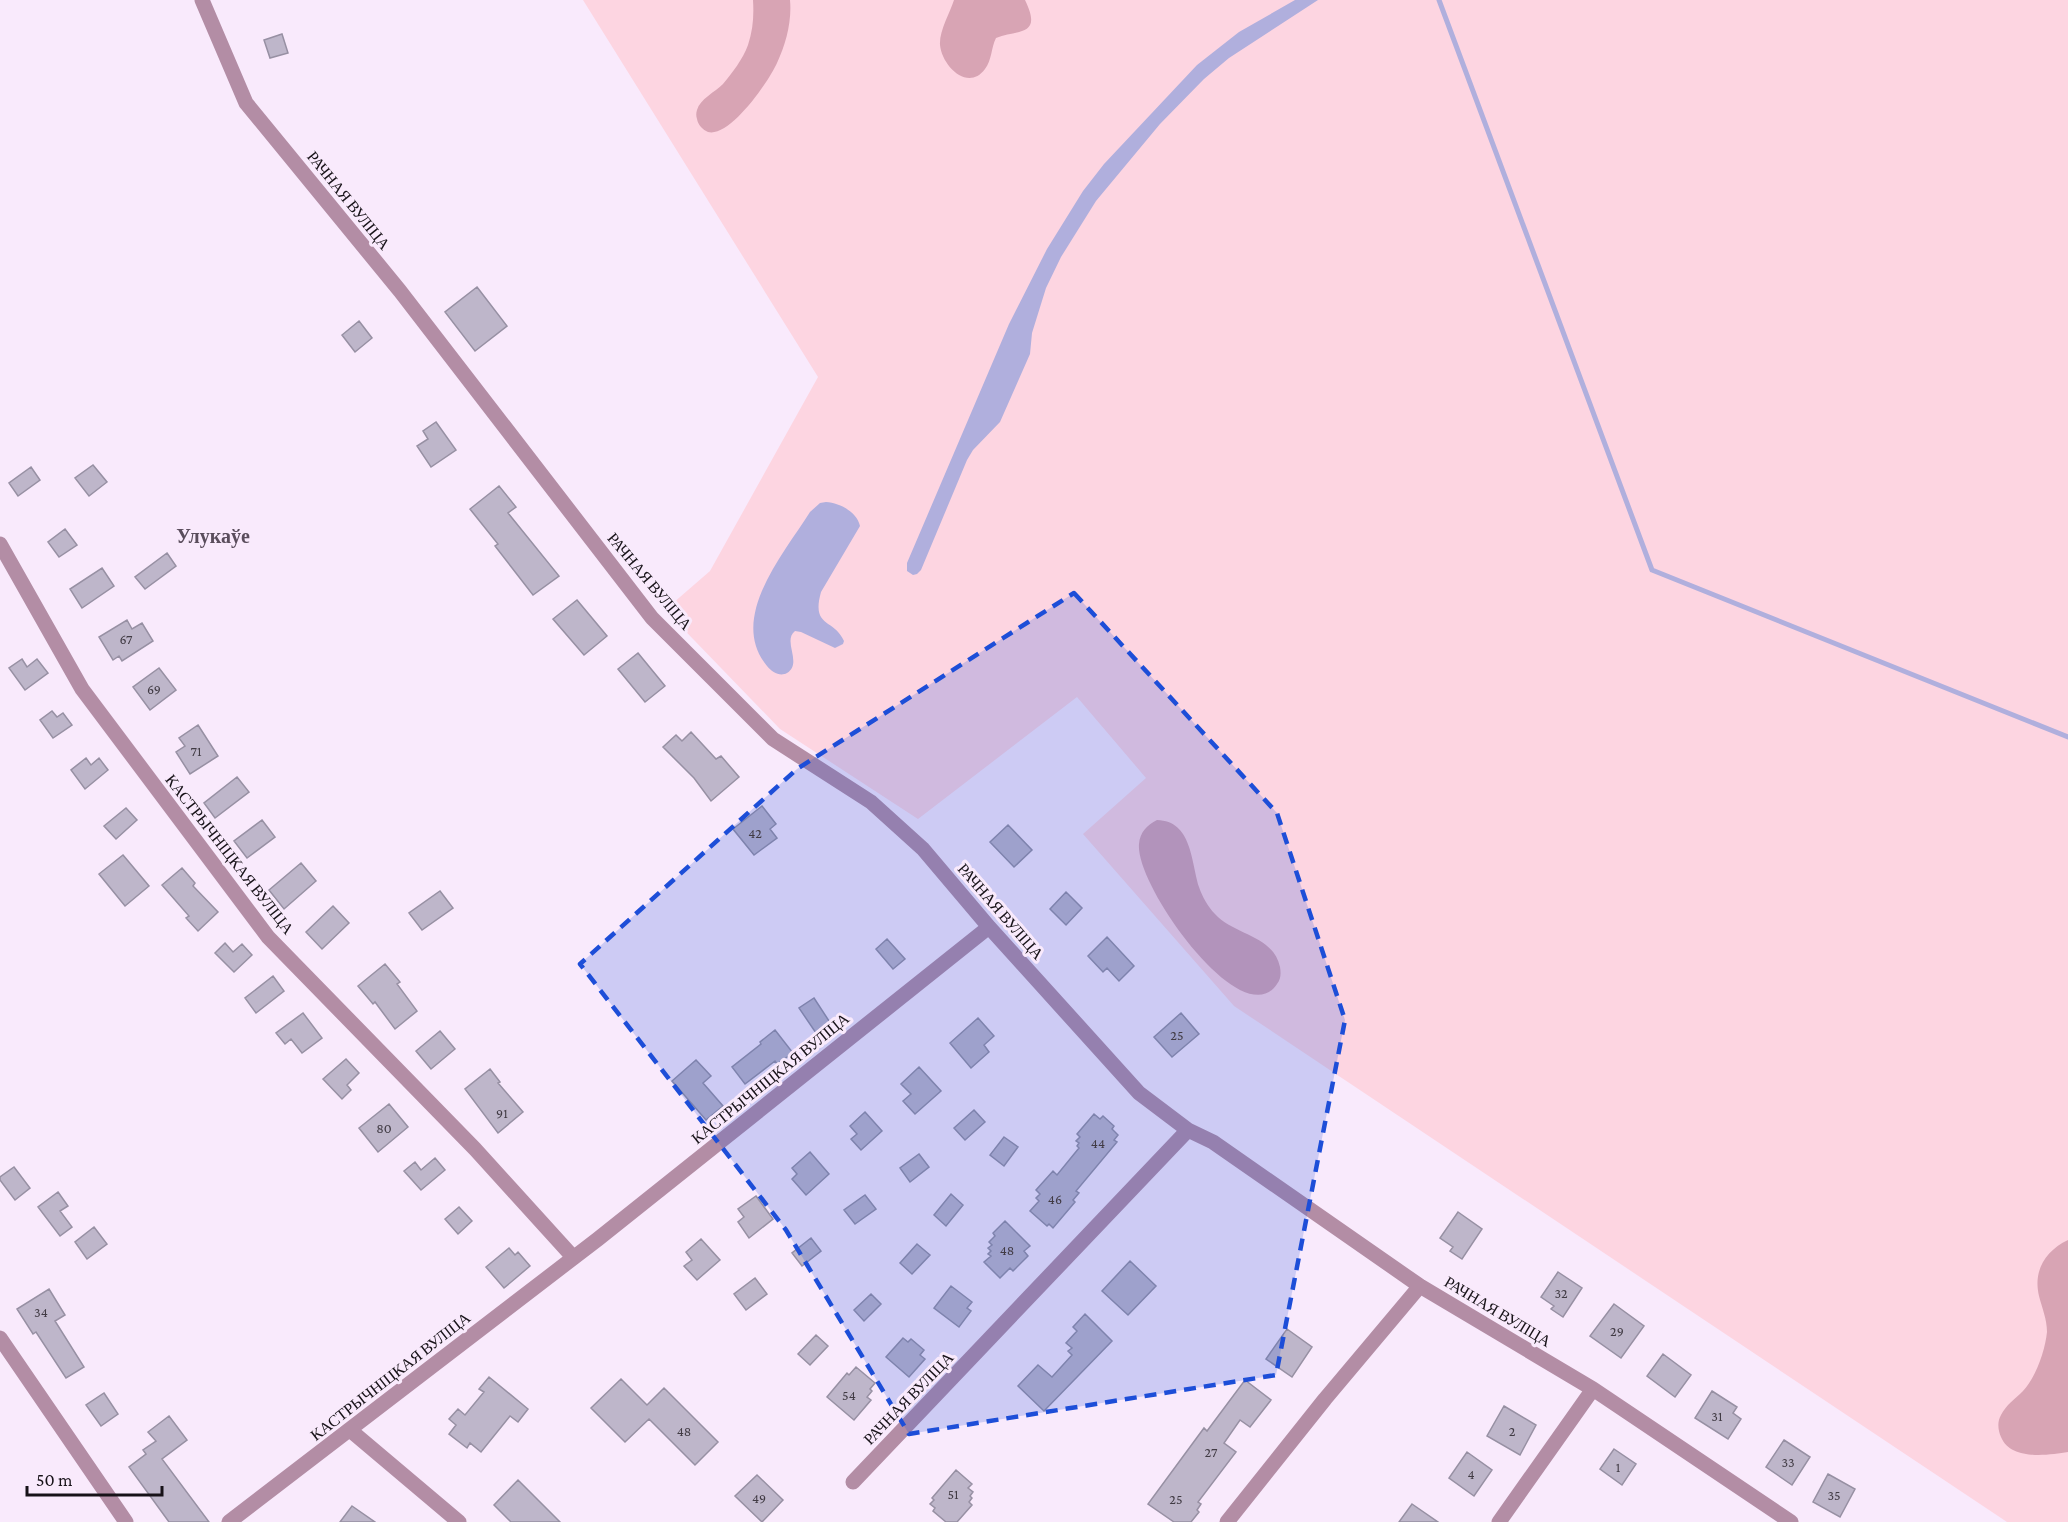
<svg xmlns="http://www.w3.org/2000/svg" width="2068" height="1522" viewBox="0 0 2068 1522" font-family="'Crimson Pro',serif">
	<rect width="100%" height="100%" fill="#f9eafc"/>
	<!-- green -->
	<path fill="#fdd5e1" d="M583 0H2068V1522H2007L1234 1006 1083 834 1146 778 1077 697 918 819 780 729 665 610 710 571 818 377Z"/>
	<!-- forest -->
	<path fill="#d8a4b4" d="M753 0H790C792 21 786 44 777 63 769 81 730 138 708 132 703 130 698 125 697 119 696 116 696 113 697 110 700 99 715 92 723 84 732 73 743 59 748 45 753 30 754 16 753 0Z
		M954 0H1025C1043 37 1018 29 996 38 991 48 992 60 985 69 968 92 942 66 940 45 939 31 950 13 954 0Z
		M1157 820C1192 821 1191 861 1199 887 1202 896 1208 907 1215 914 1234 935 1273 935 1280 967 1281 973 1281 979 1277 984 1243 1036 1135 886 1139 844 1140 832 1147 825 1157 820Z
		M2068 1240V1452C2048 1455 2011 1461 2001 1437 1998 1430 1997 1422 2001 1415 2006 1405 2015 1399 2023 1391 2036 1377 2045 1351 2047 1332 2047 1319 2042 1308 2039 1296 2033 1271 2045 1251 2068 1240Z"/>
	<!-- water -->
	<path fill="#b0afdd" d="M1295 0H1318L1229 58 1204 79 1160 124 1096 201 1061 257 1046 288 1032 333 1030 354 1000 422 973 450 967 460 921 570 917 574 913 575 907 571V563L1009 324 1047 249 1083 191 1104 164 1197 65 1239 32Z
		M826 502C840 503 857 512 860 526L821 592C811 628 834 618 844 641L843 644 835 648 801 632 795 631C782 641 803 663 787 673 780 677 772 672 767 666 727 618 785 552 810 512L820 503Z"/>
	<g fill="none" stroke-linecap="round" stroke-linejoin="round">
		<!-- stream -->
		<path stroke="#b0afdd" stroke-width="5" d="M1439 0 1652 570 2068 737"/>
	</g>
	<!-- building -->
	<path fill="#beb6ca" stroke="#9790a3" stroke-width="1.5" d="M282 34 288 53 270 58 264 40Z
		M477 287 507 326 475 351 445 312Z
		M359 321 372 338 355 352 342 335Z
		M436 422 456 450 431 467 417 446 428 439 423 431Z
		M93 465 107 482 89 496 75 478Z
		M31 467 40 480 18 496 9 483Z
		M499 486 516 507 508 513 559 576 533 595 495 546 498 544 470 509Z
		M65 529 77 545 59 557 48 542Z
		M167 553 176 566 145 589 135 577Z
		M102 568 114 586 82 608 70 589Z
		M577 600 607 636 584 655 553 619Z
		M127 620 132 629 142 623 153 641 122 661 119 656 113 660 99 637Z
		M638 653 665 686 645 702 618 669Z
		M22 659 27 667 37 659 48 673 25 690 9 668Z
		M159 668 176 690 150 710 133 687Z
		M52 711 57 717 63 713 72 725 53 738 40 720Z
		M198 725 218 756 190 774 176 752 185 746 179 738Z
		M691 732 716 759 721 756 739 777 711 801 694 778 663 747 676 735 682 741Z
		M86 758 91 765 99 758 108 770 85 789 71 770Z
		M237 777 249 792 215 818 204 803Z
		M762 806 776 824 770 829 777 838 754 855 733 829Z
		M126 808 137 820 116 839 104 826Z
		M262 820 275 837 247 858 234 841Z
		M1008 825 1032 850 1014 867 990 842Z
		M123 855 149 886 125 906 99 874Z
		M301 863 316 881 284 909 269 890Z
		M182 868 195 883 193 886 218 912 198 931 186 918 189 916 162 885Z
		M440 891 453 908 422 930 409 913Z
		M1066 892 1082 908 1066 925 1050 909Z
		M333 906 349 923 322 949 306 932Z
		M1107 937 1134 966 1119 981 1107 968 1103 972 1088 956Z
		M887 939 905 959 893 969 876 949Z
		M225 943 233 952 242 944 252 955 234 972 215 953Z
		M385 964 400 982 397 984 417 1011 395 1029 375 1002 373 1004 358 986Z
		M273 976 284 991 256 1013 245 998Z
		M814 998 831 1024 816 1033 799 1008Z
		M303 1013 322 1038 302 1053 291 1039 285 1044 276 1033Z
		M1181 1013 1199 1034 1172 1057 1154 1037Z
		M978 1018 994 1036 984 1045 989 1052 971 1068 950 1043Z
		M775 1030 793 1053 777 1064 775 1061 745 1084 732 1067 761 1044 760 1042Z
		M440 1031 455 1049 431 1069 416 1051Z
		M346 1059 359 1073 347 1085 351 1090 342 1099 323 1079Z
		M696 1060 711 1076 703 1083 723 1106 706 1120 672 1081Z
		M919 1067 941 1091 915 1114 903 1101 911 1094 901 1084Z
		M490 1069 500 1082 498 1083 523 1112 498 1133 465 1089Z
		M389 1104 408 1127 378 1152 359 1128Z
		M974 1110 985 1122 965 1140 954 1128Z
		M865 1112 882 1131 861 1150 851 1139 857 1134 850 1126Z
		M1094 1114 1100 1119 1103 1116 1114 1126 1112 1129 1118 1135 1114 1140 1117 1142 1076 1191 1079 1193 1073 1200 1075 1202 1053 1228 1049 1224 1047 1226 1030 1211 1039 1201 1036 1198 1040 1194 1036 1190 1053 1171 1057 1175 1079 1148 1077 1146 1079 1143 1076 1141 1080 1137 1077 1134Z
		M1004 1137 1018 1147 1004 1166 990 1155Z
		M810 1152 829 1174 806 1195 792 1179 797 1174 792 1168Z
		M919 1154 929 1167 910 1182 900 1168Z
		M435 1158 445 1170 421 1190 404 1171 415 1162 421 1170Z
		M14 1167 30 1188 15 1200 0 1180V1177Z
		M58 1192 68 1206 60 1211 72 1227 60 1236 38 1207Z
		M951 1194 963 1205 946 1226 934 1215Z
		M865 1195 876 1209 855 1224 844 1210Z
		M756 1196 773 1219 749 1238 738 1222 744 1217 738 1209Z
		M459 1207 472 1221 458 1234 445 1219Z
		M1458 1212 1482 1229 1462 1259 1450 1251 1453 1247 1440 1238Z
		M1005 1221 1030 1246 1024 1251 1028 1256 1013 1271 1010 1268 1000 1278 984 1262 991 1256 988 1254 991 1251 988 1248 992 1245 989 1242 995 1236 993 1233Z
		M94 1227 107 1244 87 1259 75 1242Z
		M811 1238 821 1251 802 1266 792 1253Z
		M701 1239 720 1260 697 1280 684 1266 692 1260 686 1252Z
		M917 1244 930 1255 912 1274 900 1263Z
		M509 1248 515 1255 518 1252 530 1266 504 1288 486 1267Z
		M1130 1261 1156 1286 1128 1315 1102 1291Z
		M1558 1272 1582 1288 1563 1317 1551 1309 1554 1306 1541 1297Z
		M755 1278 767 1294 746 1310 734 1294Z
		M951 1286 972 1302 967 1308 971 1311 959 1327 934 1308Z
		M49 1289 65 1315 55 1321 84 1367 66 1378 36 1332 33 1334 17 1309Z
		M871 1294 881 1304 864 1321 854 1310Z
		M1614 1304 1644 1326 1621 1358 1590 1336Z
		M1085 1314 1112 1341 1044 1411 1018 1386 1038 1365 1052 1377 1072 1355 1068 1351 1072 1348 1066 1343 1077 1331 1073 1327Z
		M1287 1329 1312 1347 1292 1377 1266 1359Z
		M816 1335 828 1346 810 1365 798 1354Z
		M903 1338 908 1342 911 1339 924 1350 920 1355 925 1359 909 1377 886 1357Z
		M1663 1354 1691 1375 1675 1397 1647 1376Z
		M856 1367 875 1383 870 1389 872 1391 867 1397 871 1400 854 1420 827 1397 847 1373 849 1375Z
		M489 1377 528 1409 518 1422 510 1416 481 1452 470 1443 467 1448 449 1434 456 1425 449 1419 458 1409 465 1415 484 1392 479 1389Z
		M621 1379 647 1405 664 1388 718 1442 695 1465 649 1419 625 1442 591 1408Z
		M1245 1380 1271 1400 1250 1427 1240 1420 1224 1443 1236 1452 1198 1502 1201 1504 1197 1510 1199 1512 1191 1522H1174L1148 1504 1204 1428 1207 1431Z
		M1712 1391 1737 1407 1733 1413 1741 1419 1728 1439 1695 1418Z
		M104 1393 118 1414 101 1426 86 1405Z
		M1504 1406 1536 1425 1520 1455 1487 1436Z
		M169 1416 187 1440 162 1459 209 1522H169L129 1467 146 1454 143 1450 156 1441 148 1432Z
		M1784 1440 1810 1457 1792 1485 1766 1467Z
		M1614 1449 1636 1464 1622 1485 1600 1469Z
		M1467 1452 1492 1470 1474 1496 1449 1478Z
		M956 1470 972 1484 968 1488 973 1492 970 1496 972 1498 969 1502 972 1505 957 1522H946L933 1511 935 1508 930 1504 934 1500 932 1498Z
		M1828 1474 1855 1489 1840 1517 1813 1502Z
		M757 1475 783 1500 762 1522 735 1496Z
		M518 1480 560 1522H511L494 1505Z
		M1412 1504 1438 1522H1399Z
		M352 1506 375 1522H340Z"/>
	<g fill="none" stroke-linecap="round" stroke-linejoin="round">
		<!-- street -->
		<path stroke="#b38da5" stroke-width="15" d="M202 0 246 103 400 291 652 618 773 739 871 802 923 849 989 927 1139 1093 1188 1130 1213 1142 1420 1286 1593 1389 1791 1522
			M0 544 82 689 268 937 475 1149 573 1257
			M0 1338 126 1522
			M350 1430 459 1522
			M853 1482 1188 1130
			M229 1522 598 1239 989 927
			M1227 1522 1325 1399 1420 1286
			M1499 1522 1593 1389"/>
	</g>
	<!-- marked area -->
	<path fill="#1d4ed8" fill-opacity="0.2" stroke="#1d4ed8" stroke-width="4.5" stroke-dasharray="12 8" stroke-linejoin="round" d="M1074 593 1277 813 1345 1020 1276 1375 909 1434 786 1230 580 964 797 769Z"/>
	<g text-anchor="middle" stroke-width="6" stroke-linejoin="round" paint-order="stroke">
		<!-- number labels -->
		<g font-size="14" fill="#413b44">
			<text x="126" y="644">67</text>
			<text x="154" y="694">69</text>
			<text x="196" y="756">71</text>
			<text x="755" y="838">42</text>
			<text x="1177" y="1040">25</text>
			<text x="502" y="1118">91</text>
			<text x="384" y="1133">80</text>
			<text x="1098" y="1148">44</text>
			<text x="1055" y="1204">46</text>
			<text x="1007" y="1255">48</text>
			<text x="1561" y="1298">32</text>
			<text x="41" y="1317">34</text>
			<text x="1617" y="1336">29</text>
			<text x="849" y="1400">54</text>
			<text x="1717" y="1421">31</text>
			<text x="684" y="1436">48</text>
			<text x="1512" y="1436">2</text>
			<text x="1211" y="1457">27</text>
			<text x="1788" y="1467">33</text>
			<text x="1618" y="1472">1</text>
			<text x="1471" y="1479">4</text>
			<text x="953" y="1499">51</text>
			<text x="1834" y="1500">35</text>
			<text x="759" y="1503">49</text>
			<text x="1176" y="1504">25</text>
		</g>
		<!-- street labels -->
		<g font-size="16" fill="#171218" stroke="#f9eafc">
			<text transform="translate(349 200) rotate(51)" y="6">РАЧНАЯ ВУЛІЦА</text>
			<text transform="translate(650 581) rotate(50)" y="6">РАЧНАЯ ВУЛІЦА</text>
			<text transform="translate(230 854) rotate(52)" y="6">КАСТРЫЧНІЦКАЯ ВУЛІЦА</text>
			<text transform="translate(1001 911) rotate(49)" y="6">РАЧНАЯ ВУЛІЦА</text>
			<text transform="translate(770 1078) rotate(-39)" y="6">КАСТРЫЧНІЦКАЯ ВУЛІЦА</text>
			<text transform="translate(1498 1311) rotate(31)" y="6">РАЧНАЯ ВУЛІЦА</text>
			<text transform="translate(390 1376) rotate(-38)" y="6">КАСТРЫЧНІЦКАЯ ВУЛІЦА</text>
			<text transform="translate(908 1398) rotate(-46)" y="6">РАЧНАЯ ВУЛІЦА</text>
		</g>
		<!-- quarter labels -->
		<g font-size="20" font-weight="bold" fill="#5a4d5c" stroke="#f9eafc">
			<text x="213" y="543">Улукаўе</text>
		</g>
	</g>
	<!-- scale -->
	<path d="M27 1486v9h135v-9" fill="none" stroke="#171218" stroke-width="3"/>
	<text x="36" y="1486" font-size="18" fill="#171218" stroke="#f9eafc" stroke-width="4.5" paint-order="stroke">50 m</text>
</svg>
